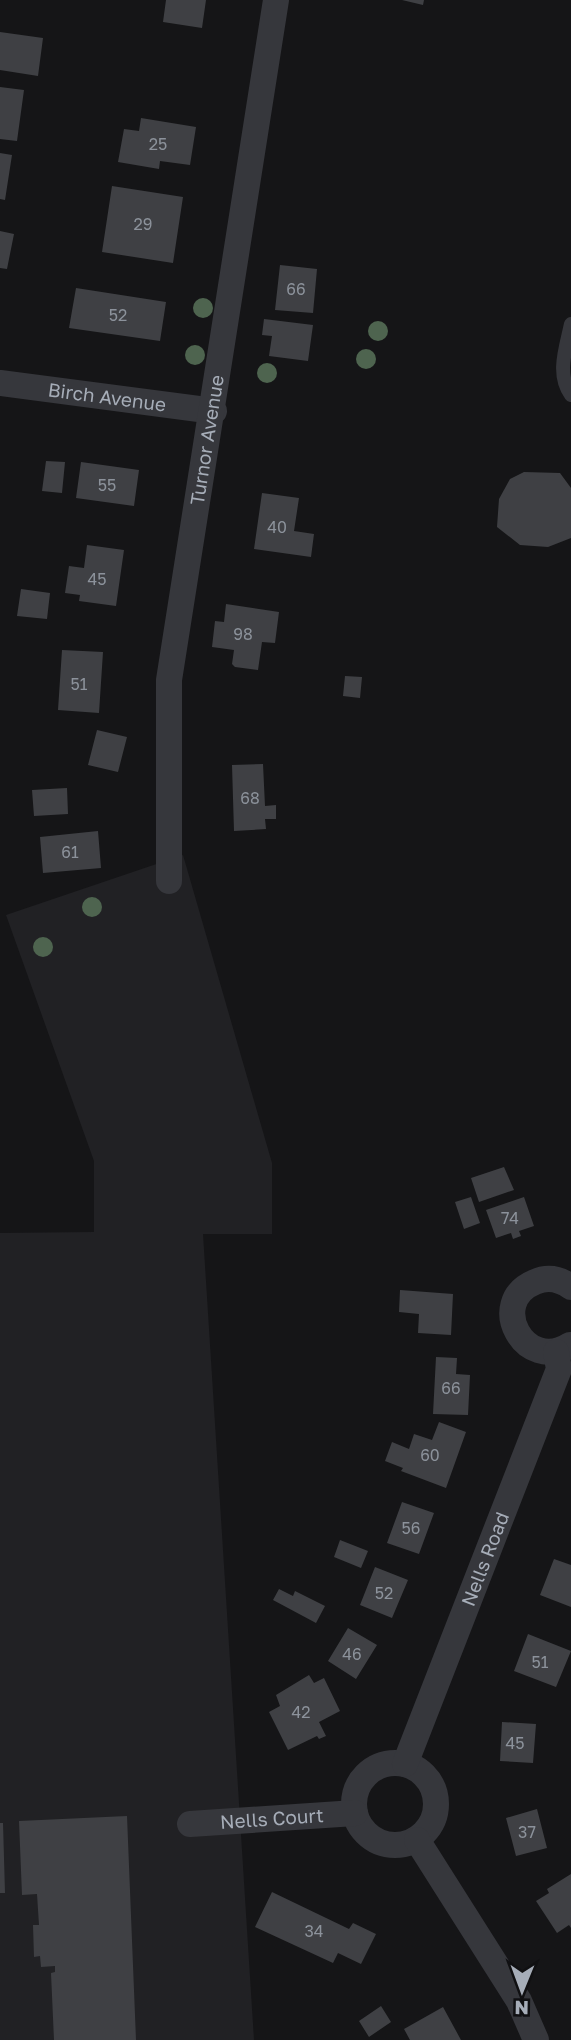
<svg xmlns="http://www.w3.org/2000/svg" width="571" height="2040" viewBox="0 0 571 2040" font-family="'Golos Text',sans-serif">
	<rect width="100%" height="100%" fill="#151517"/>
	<!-- built -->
	<path fill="#212124" d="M183 855 272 1163V1234H203L254 2040H0V1233L94 1232V1161L6 915Z"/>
	<!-- building -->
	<path fill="#3f4044" d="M166 0H206L202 28 163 22Z
		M402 0H424L423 5Z
		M0 32 43 38 38 76 0 70Z
		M0 87 24 90 17 141 0 139Z
		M141 118 196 127 190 165 160 161 159 169 118 162 124 129 139 131Z
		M0 153 12 155 5 200 0 199Z
		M112 186 183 197 173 263 102 252Z
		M0 231 14 234 7 269 0 268Z
		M280 265 317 269 313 313 275 310Z
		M76 288 166 302 160 341 69 328Z
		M264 319 313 325 308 361 269 356 272 336 262 335Z
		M46 461 65 462 62 493 42 491Z
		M81 462 139 470 134 506 76 498Z
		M524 472 560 473 571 488V538L548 547 520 545 497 527 499 499 510 479Z
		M262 493 299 498 294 531 314 534 311 557 254 549Z
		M87 545 124 550 116 606 79 601 80 595 65 593 69 566 84 568Z
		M21 589 50 593 47 619 17 616Z
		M226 604 279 612 275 643 262 642 258 670 235 667 232 664 234 650 212 647 215 621 224 622Z
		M62 650 103 652 99 713 58 710Z
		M345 676 362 677 360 698 343 696Z
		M97 730 127 737 118 772 88 765Z
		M263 764 265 806 276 805V819H265L266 829 234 831 232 765Z
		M67 788 68 814 34 816 32 790Z
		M98 831 101 868 43 873 40 837Z
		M504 1167 514 1190 479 1202 471 1178Z
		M471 1197 480 1223 464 1229 455 1202Z
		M524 1197 534 1226 519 1231 521 1236 513 1239 511 1233 496 1238 486 1210Z
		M400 1290 453 1294 451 1335 418 1333 419 1314 399 1312Z
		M436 1357 457 1358 456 1374 470 1375 468 1415 433 1414Z
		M439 1422 466 1432 446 1488 401 1471 403 1468 385 1461 392 1442 409 1449 414 1434 432 1440Z
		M402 1502 434 1513 419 1554 387 1543Z
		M340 1540 368 1551 361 1568 334 1557Z
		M554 1559 571 1565V1607L540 1595Z
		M375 1567 408 1580 392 1618 360 1605Z
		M279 1589 293 1596 295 1591 325 1606 316 1623 273 1600Z
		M348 1628 377 1645 356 1679 328 1661Z
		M528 1634 571 1651 556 1687 514 1671Z
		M309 1675 314 1683 324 1678 340 1711 319 1722 326 1736 319 1739 317 1736 288 1750 269 1712 280 1706 276 1695Z
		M502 1722 536 1724 533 1763 500 1761Z
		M537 1809 547 1848 516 1856 506 1818Z
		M127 1816 136 2040H54L51 1973 55 1972V1966L41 1967 40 1956 34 1957 33 1925H39L37 1894 22 1895 19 1821Z
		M0 1823H3L5 1893H0Z
		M571 1874V1928L569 1925 557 1933 536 1901 549 1893 547 1889Z
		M272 1892 349 1929 353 1923 376 1934 361 1964 338 1953 333 1963 255 1927Z
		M381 2006 391 2022 369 2037 359 2021Z
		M443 2007 461 2040H410L404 2029Z"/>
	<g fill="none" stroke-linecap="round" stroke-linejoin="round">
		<!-- lane -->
		<path stroke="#36373c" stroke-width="14" d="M571 324C566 348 556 374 571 395"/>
		<!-- street -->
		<g stroke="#36373c" stroke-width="26">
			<path id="s1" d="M0 383 214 411"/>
			<path id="s2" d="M169 881V680L276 0"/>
			<path d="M570 1345C525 1374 486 1302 535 1282 548 1276 560 1279 571 1287"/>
			<circle cx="395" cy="1804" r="41"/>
			<path id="s3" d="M405 1764 559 1369 556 1352"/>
			<path id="s4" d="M190 1824 355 1813"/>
			<path d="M417 1840 519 2001 536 2040"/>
		</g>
	</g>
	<!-- trees -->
	<g fill="#4e644f">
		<circle cx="203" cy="308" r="10"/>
		<circle cx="378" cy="331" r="10"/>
		<circle cx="195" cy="355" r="10"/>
		<circle cx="366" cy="359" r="10"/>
		<circle cx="267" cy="373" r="10"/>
		<circle cx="92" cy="907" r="10"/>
		<circle cx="43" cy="947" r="10"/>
	</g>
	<g text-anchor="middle" stroke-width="7" stroke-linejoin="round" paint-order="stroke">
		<!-- number labels -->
		<g font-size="16" fill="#8c929b">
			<text x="158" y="150">25</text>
			<text x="143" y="230">29</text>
			<text x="296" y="295">66</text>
			<text x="118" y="321">52</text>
			<text x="107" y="491">55</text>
			<text x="277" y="533">40</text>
			<text x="97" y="585">45</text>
			<text x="243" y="640">98</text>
			<text x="79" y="690">51</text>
			<text x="250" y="804">68</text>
			<text x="70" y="858">61</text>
			<text x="510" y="1224">74</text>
			<text x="451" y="1394">66</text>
			<text x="430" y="1461">60</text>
			<text x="411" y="1534">56</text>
			<text x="384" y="1599">52</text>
			<text x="352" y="1660">46</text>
			<text x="540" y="1668">51</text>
			<text x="301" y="1718">42</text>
			<text x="515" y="1749">45</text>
			<text x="527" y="1838">37</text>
			<text x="314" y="1937">34</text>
		</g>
		<!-- street labels -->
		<g font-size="19" fill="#a6adb8" stroke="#101012">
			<text dy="7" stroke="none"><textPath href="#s1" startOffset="108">Birch Avenue</textPath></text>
			<text dy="7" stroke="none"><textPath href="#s2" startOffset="444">Turnor Avenue</textPath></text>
			<text dy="7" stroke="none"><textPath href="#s3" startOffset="220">Nells Road</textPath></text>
			<text dy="7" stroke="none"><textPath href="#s4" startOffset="82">Nells Court</textPath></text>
		</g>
	</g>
	<!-- north arrow -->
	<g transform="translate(522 1991) rotate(181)" stroke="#101012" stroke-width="5" paint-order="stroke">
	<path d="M0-5L12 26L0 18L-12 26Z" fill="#a6adb8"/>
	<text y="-10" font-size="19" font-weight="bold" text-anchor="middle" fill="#a6adb8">N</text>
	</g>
</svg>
